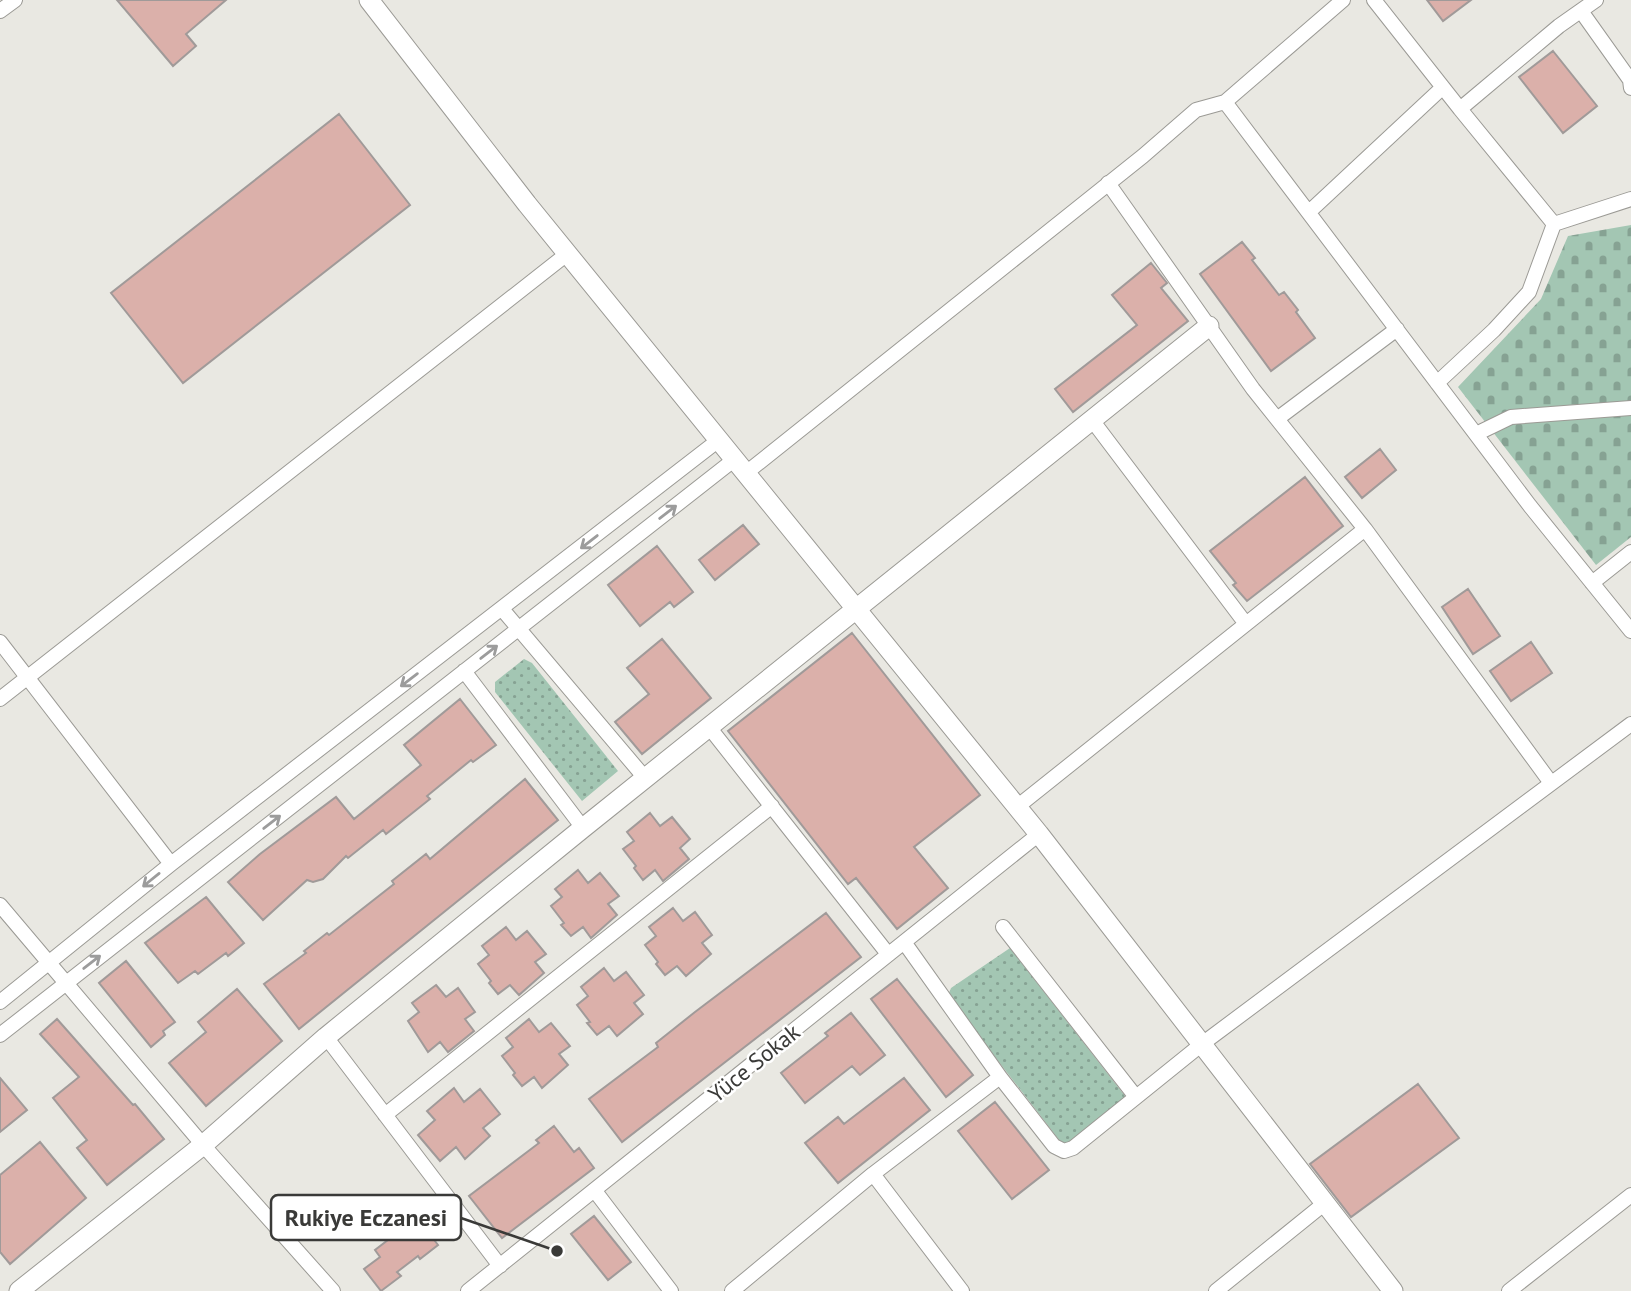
<svg xmlns="http://www.w3.org/2000/svg" width="1631" height="1291" viewBox="0 0 1631 1291" font-family="'PT Sans',sans-serif">
	<defs>
		<pattern id="cemetery-stones" width="16" height="16" patternUnits="userSpaceOnUse" patternTransform="scale(1.75)"><rect width="16" height="16" fill="#a3c6b3"/><path d="M2 7V4a2 2 0 0 1 4 0v3zM10 15v-3a2 2 0 0 1 4 0v3z" fill="#86a293"/></pattern>
		<pattern id="park-dots" width="8" height="8" patternUnits="userSpaceOnUse" patternTransform="scale(1.75)"><rect width="8" height="8" fill="#a3c6b3"/><path d="M2 2h.1M6 6h.1" fill="none" stroke="#86a293" stroke-width="1.8" stroke-linecap="round"/></pattern>
	</defs>
	<rect width="100%" height="100%" fill="#e9e8e2"/>
	<!-- cemetery -->
	<path fill="url(#cemetery-stones)" d="M1631 225V537L1596 565 1458 387 1541 299 1568 236Z"/>
	<!-- park -->
	<path fill="url(#park-dots)" d="M524 659 532 663 618 771 582 801 495 692V682Z
		M1010 948 1125 1096 1123 1103 1069 1144 1063 1145 948 996 951 988Z"/>
	<!-- building -->
	<path fill="#dbb0aa" stroke="#a09a99" stroke-width="2" d="M117 0H226L186 34 196 46 173 66Z
		M1427 0H1471L1443 21Z
		M1553 51 1597 106 1563 133 1519 77Z
		M339 114 410 205 183 383 111 293Z
		M1242 242 1255 258 1252 260 1279 295 1284 292 1298 310 1296 312 1315 338 1271 371 1200 274Z
		M1151 263 1167 283 1161 288 1188 321 1073 412 1055 389 1137 325 1112 295Z
		M1380 449 1396 470 1362 498 1345 477Z
		M1305 477 1343 526 1247 601 1233 585 1236 583 1210 551Z
		M743 525 759 544 715 580 699 560Z
		M657 546 693 592 674 607 670 602 640 626 608 585Z
		M1468 589 1500 636 1473 654 1442 607Z
		M852 633 980 795 914 847 948 888 897 929 856 878 848 884 728 731Z
		M662 639 711 698 642 754 615 722 649 694 627 668Z
		M1531 642 1552 673 1511 701 1490 671Z
		M460 699 496 745 473 762 471 760 427 796 430 799 386 834 383 830 348 858 346 856 323 879 313 882 307 880 263 920 228 882 260 854 336 797 354 819 421 765 404 745Z
		M525 779 558 820 299 1029 264 984 306 953 304 951 327 933 329 935 394 884 392 881 426 854 430 859Z
		M650 813 660 826 672 817 690 839 680 848 689 859 663 881 655 870 643 880 634 868 636 866 623 849 634 841 627 832Z
		M578 870 588 883 600 873 619 896 608 904 617 915 591 938 583 927 571 936 561 925 564 923 551 906 562 897 555 889Z
		M206 897 244 943 228 956 226 953 198 974 195 971 178 983 145 943Z
		M673 908 683 921 695 912 712 935 702 943 711 954 686 976 677 966 665 975 656 964 658 962 645 945 656 936 649 927Z
		M826 913 861 957 622 1142 589 1099 658 1047 656 1043 695 1012Z
		M506 927 516 940 527 931 546 954 535 962 544 973 519 995 510 985 498 994 489 983 491 981 478 964 489 955 482 946Z
		M126 961 175 1022 163 1031 165 1035 151 1047 99 983Z
		M604 968 614 981 626 972 644 995 634 1003 643 1014 617 1036 609 1026 597 1035 587 1023 590 1022 577 1005 588 996 581 987Z
		M897 979 973 1075 946 1097 871 999Z
		M436 985 446 997 458 988 475 1012 465 1019 474 1031 448 1052 440 1042 428 1052 408 1021 419 1012 412 1003Z
		M237 989 282 1041 206 1106 169 1063 206 1032 198 1022Z
		M851 1013 885 1055 860 1075 852 1066 805 1103 781 1073 828 1036 825 1033Z
		M57 1019 133 1105 135 1104 164 1139 107 1185 77 1148 87 1140 53 1098 79 1077 40 1034Z
		M529 1019 539 1032 551 1023 570 1046 559 1054 568 1065 542 1088 534 1077 522 1086 513 1075 515 1073 502 1056 513 1047 506 1038Z
		M0 1078 27 1110 0 1132Z
		M904 1078 930 1110 838 1183 805 1143 838 1117 844 1124Z
		M1418 1084 1459 1138 1351 1217 1310 1164Z
		M454 1088 464 1102 480 1089 500 1114 483 1128 490 1136 465 1159 456 1147 440 1161 418 1135 435 1120 427 1111Z
		M995 1102 1049 1170 1012 1199 958 1131Z
		M554 1126 574 1152 579 1148 594 1168 502 1238 469 1196 539 1143 536 1140Z
		M40 1142 86 1198 10 1264 0 1252V1175Z
		M594 1216 631 1262 608 1280 571 1234Z
		M422 1224 438 1245 420 1259 418 1256 397 1272 401 1276 381 1291 364 1269 380 1257 375 1250 401 1230 406 1237Z"/>
	<g fill="none" stroke-linecap="round" stroke-linejoin="round">
		<!-- street casing -->
		<g stroke="#9b9a95" stroke-width="16">
			<path id="street" d="M1343 0 1225 102 1530 506 1631 631
				M1374 0 1460 109
				M0 11 15 0
				M1581 11 1630 80 1631 88
				M1108 183 1253 389 1365 529 1551 783
				M1309 212 1442 88
				M1554 224 1631 199
				M1437 383 1494 330 1529 292 1554 224 1460 109 1559 26 1596 0
				M1277 419 1397 329
				M1092 420 1246 624
				M1476 434 1511 417 1631 408
				M746 473 1143 156 1196 110 1225 102
				M1592 583 1631 552
				M502 609 645 778
				M0 642 171 864
				M464 671 583 828
				M0 699 567 254
				M709 727 888 954
				M1017 807 1365 529
				M0 905 203 1145 333 1291
				M1003 927 1136 1097
				M0 1002 171 864 720 439
				M0 1035 735 459
				M326 1037 500 1266
				M1000 1077 1054 1146 1064 1151 1073 1148 1202 1044 1631 724
				M385 1115 772 806
				M873 1174 962 1291
				M595 1191 671 1291
				M468 1291 1039 834
				M732 1291 873 1174 1000 1077 904 942
				M1216 1291 1325 1203
				M1509 1291 1631 1195"/>
		</g>
		<!-- secondary casing -->
		<g stroke="#9b9a95" stroke-width="21">
			<path id="secondary" d="M369 0 527 204 1039 834 1393 1291
				M19 1291 203 1145 326 1037 583 828 1209 326"/>
		</g>
		<!-- street -->
		<use href="#street" stroke="#fff" stroke-width="14"/>
		<!-- secondary -->
		<use href="#secondary" stroke="#fff" stroke-width="19"/>
	</g>
	<!-- one-way arrows -->
	<defs><path id="oneway-shaft" d="M-6 0H5M1.5-3L5.5 0L1.5 3" fill="none" stroke-width="1.6" stroke-linecap="round" stroke-linejoin="round" transform="scale(1.75)"/></defs>
	<g stroke="#9c9c9c">
		<use href="#oneway-shaft" transform="translate(668 512) rotate(-38)"/>
		<use href="#oneway-shaft" transform="translate(589 542) rotate(142)"/>
		<use href="#oneway-shaft" transform="translate(489 652) rotate(-38)"/>
		<use href="#oneway-shaft" transform="translate(409 680) rotate(143)"/>
		<use href="#oneway-shaft" transform="translate(272 822) rotate(-38)"/>
		<use href="#oneway-shaft" transform="translate(151 880) rotate(141)"/>
		<use href="#oneway-shaft" transform="translate(92 962) rotate(-38)"/>
	</g>
	<g text-anchor="middle" stroke-width="5" stroke-linejoin="round" paint-order="stroke">
		<!-- street labels -->
		<g font-size="23" fill="#3a3a38" stroke="#fff">
			<text transform="translate(754 1063) rotate(-39)" y="8">Yüce Sokak</text>
		</g>
	</g>
	<!-- callouts -->
	<path fill="none" stroke="#3a3a38" stroke-width="2.5" d="M557 1251L461 1218"/>
	<circle fill="#3a3a38" stroke="#fff" stroke-width="2.5" cx="557" cy="1251" r="7"/>
	<rect fill="#fff" stroke="#3a3a38" stroke-width="2.5" x="271" y="1195" width="190" height="45" rx="7"/>
	<g font-size="24" text-anchor="middle" font-weight="bold" fill="#3a3a38">
		<text x="366" y="1226">Rukiye Eczanesi</text>
	</g>
</svg>
